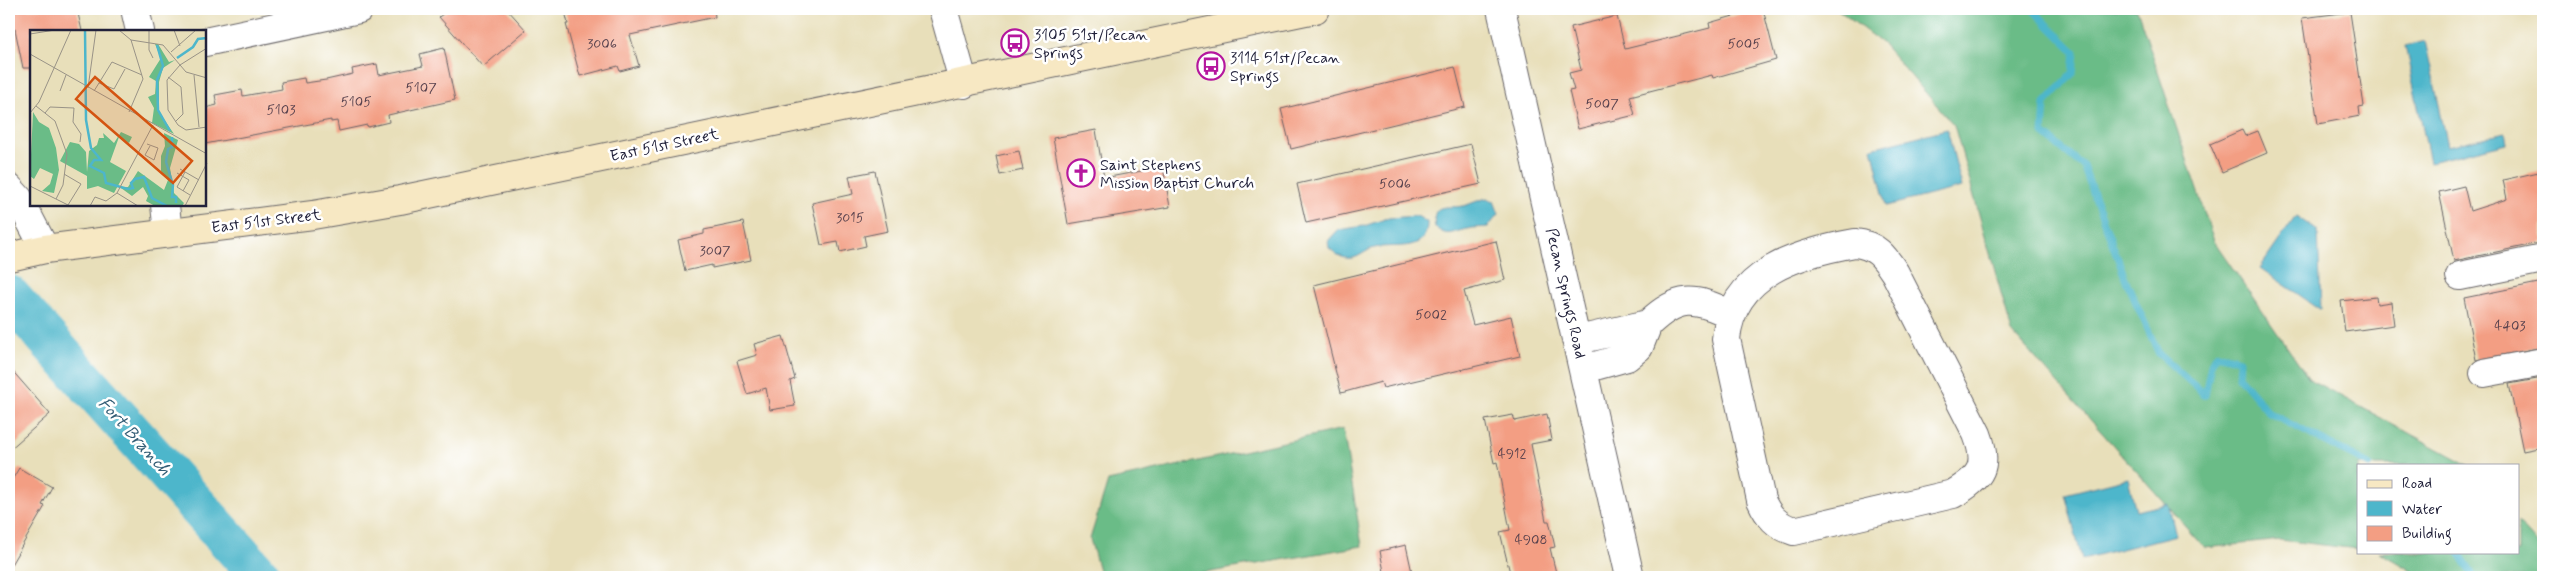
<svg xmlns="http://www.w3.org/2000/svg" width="2552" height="586" viewBox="0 0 2552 586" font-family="Mynerve,sans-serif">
	<rect width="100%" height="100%" fill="#fff"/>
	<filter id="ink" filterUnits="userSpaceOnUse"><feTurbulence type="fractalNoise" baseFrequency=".02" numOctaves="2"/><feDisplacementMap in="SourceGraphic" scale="10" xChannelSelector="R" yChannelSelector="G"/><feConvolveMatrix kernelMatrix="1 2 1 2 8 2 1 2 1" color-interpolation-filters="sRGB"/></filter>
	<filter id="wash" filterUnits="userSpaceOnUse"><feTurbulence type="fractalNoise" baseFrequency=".0096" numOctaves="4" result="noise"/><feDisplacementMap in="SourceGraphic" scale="20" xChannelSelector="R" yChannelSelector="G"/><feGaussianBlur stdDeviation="1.12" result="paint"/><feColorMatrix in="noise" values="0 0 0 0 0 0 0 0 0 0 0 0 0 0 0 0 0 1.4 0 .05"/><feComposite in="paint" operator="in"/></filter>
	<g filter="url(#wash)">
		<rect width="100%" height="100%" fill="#e8dfba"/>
		<!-- forest -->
		<path fill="#6abc87" stroke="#466f61" d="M1837 9H2137L2214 241 2309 379 2468 465H2358V549L2280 540 2205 548 2012 332 1954 125 1883 44Z
			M1343 429 1362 546 1181 577H1101L1090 539 1108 481Z
			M2518 522 2543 550V577H2422L2379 552H2518Z"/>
		<!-- water -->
		<path fill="#4db6cb" stroke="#386c83" d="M2425 41 2448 146 2505 133 2507 143 2430 162 2405 46Z
			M1947 129 1962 187 1886 206 1872 148Z
			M1487 198 1494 201 1499 214 1488 227C1481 228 1474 227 1468 229 1453 231 1448 239 1435 227 1431 201 1446 209 1463 206 1471 204 1478 200 1487 198Z
			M1417 216 1427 222C1429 256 1389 242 1371 249 1362 253 1356 260 1346 258 1339 257 1334 252 1329 248L1328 241 1338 230 1364 226 1388 218Z
			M2296 216 2318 231 2321 310 2260 268Z
			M2128 478 2136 511 2168 504 2176 535 2082 559 2065 494Z"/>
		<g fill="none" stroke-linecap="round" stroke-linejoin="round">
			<!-- stream -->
			<path stroke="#4db6cb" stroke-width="7" d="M2032 9 2075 52 2073 73 2045 103 2043 133 2083 166 2127 283 2159 354 2205 395 2211 364 2217 354 2240 360 2239 377 2269 413 2370 465
				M2459 552 2474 577"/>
			<!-- river -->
			<path stroke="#4db6cb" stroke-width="42" d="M9 296 261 577"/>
		</g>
		<g id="blocks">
			<!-- building -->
			<path fill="#f39e83" d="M9 9H77L82 31H31V68H23L15 29 11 30Z
				M449 9H507L526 30 483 67 439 17Z
				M575 9H714L715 17 630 35 639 66 620 71 618 66 580 76 566 24H568L565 11Z
				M1758 9H1763L1776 60 1713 78 1712 75 1630 96 1635 115 1578 129 1569 91 1574 90 1569 73 1581 70 1571 27 1617 16 1625 49 1710 28 1709 23Z
				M2350 12 2364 106 2359 107 2360 116 2318 124 2302 18Z
				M444 48 455 100 388 115 389 122 368 127 367 125 339 131 337 121 331 122V120L205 144V108L217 105 215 95 242 90 243 96 282 89 281 82 304 78 305 83 326 80 353 74 352 69 377 64 379 75 423 66 420 54Z
				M1455 67 1465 107 1291 149 1281 109Z
				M1096 130 1104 178 1163 167 1170 207 1068 224 1053 138Z
				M2242 130 2245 136 2258 131 2267 153 2222 172 2210 144Z
				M1471 144 1481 184 1306 223 1297 184Z
				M1019 151 1023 170 1000 175 996 156Z
				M875 171 888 231 864 236 866 246 840 252 838 242 821 245 812 203 853 194 849 176Z
				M2543 171V242L2454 261 2439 192 2464 186 2470 211 2507 199 2503 180Z
				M743 222 751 260 712 268V265L685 271 678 240 704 234V230Z
				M1496 241 1505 280 1464 291 1473 325 1511 316 1520 356 1383 388 1381 382 1341 393 1314 285Z
				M2543 282V347L2476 360 2464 298Z
				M2376 297 2377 304 2391 302 2394 325 2345 332 2341 301Z
				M783 336 795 379 790 381 795 406 770 410 766 388 747 394 737 361 757 355 754 344Z
				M9 367 50 414 9 450Z
				M2543 378V447L2523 451 2509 384Z
				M1547 414 1552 440 1531 444 1546 521H1549L1555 547 1550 548 1557 577H1511L1500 532 1510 530 1497 462 1494 463 1485 420 1513 415 1515 421Z
				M19 468 52 487 42 505 45 506 9 568V485Z
				M1406 545 1413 577H1385L1380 551Z"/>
		</g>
	</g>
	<g filter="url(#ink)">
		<use href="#blocks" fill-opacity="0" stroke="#676467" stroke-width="1"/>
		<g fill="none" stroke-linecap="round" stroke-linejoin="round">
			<!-- street casing -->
			<g stroke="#676467" stroke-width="30">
				<path id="street" d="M135 9 140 31
					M943 9 964 84
					M1501 9 1630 577
					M205 42 359 9
					M9 188 19 199 45 249
					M165 205 168 233
					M1855 243C1876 245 1884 256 1895 273L1977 434C1989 466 1982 477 1953 494L1794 531C1777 526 1768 516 1761 500L1726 339C1732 272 1799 253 1855 243Z
					M2460 276 2543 259
					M1648 324C1678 295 1694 297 1730 314
					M1578 340 1648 324 1639 347 1627 357 1584 369
					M2484 373 2543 362"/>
			</g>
			<!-- secondary casing -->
			<g stroke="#676467" stroke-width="30">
				<path id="secondary" d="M9 257 45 249 313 215 400 200 1315 9"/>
			</g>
			<!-- street -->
			<use href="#street" stroke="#fff" stroke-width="28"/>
			<!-- secondary -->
			<use href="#secondary" stroke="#f7e8c3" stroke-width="28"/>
		</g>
	</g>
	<!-- icons -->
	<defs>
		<g id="bus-ring" transform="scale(1.4375)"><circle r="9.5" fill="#fff" stroke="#b5179e" stroke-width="1.5"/><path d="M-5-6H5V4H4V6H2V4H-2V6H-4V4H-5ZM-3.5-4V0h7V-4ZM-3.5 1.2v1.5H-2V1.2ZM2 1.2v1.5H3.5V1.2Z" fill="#b5179e"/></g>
		<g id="church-ring" transform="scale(1.4375)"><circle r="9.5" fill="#fff" stroke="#b5179e" stroke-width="1.5"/><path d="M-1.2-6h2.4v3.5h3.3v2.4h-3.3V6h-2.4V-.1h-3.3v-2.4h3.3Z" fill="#b5179e"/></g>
	</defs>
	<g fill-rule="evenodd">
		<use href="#bus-ring" x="1015" y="43"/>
		<use href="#bus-ring" x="1211" y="66"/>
		<use href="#church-ring" x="1081" y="173"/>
	</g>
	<g text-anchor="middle" stroke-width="5" stroke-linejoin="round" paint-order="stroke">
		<!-- number labels -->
		<g font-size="14" fill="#56414d">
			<text x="602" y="48">3006</text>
			<text x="1744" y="48">5005</text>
			<text x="421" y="92">5107</text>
			<text x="356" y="106">5105</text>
			<text x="1602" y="108">5007</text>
			<text x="281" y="114">5103</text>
			<text x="1395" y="188">5006</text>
			<text x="850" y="222">3015</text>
			<text x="715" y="255">3007</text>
			<text x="1431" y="319">5002</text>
			<text x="2510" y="330">4403</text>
			<text x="1512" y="458">4912</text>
			<text x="1531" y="544">4908</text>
		</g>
		<!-- poi labels -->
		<g font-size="16" fill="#22223b" stroke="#fff" text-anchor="start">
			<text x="1034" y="40">3105 51st/Pecan<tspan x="1034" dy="18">Springs</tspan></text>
			<text x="1230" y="63">3114 51st/Pecan<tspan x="1230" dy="18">Springs</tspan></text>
			<text x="1100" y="170">Saint Stephens<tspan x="1100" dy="18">Mission Baptist Church</tspan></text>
		</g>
		<!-- street labels -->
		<g font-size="16" fill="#22223b" stroke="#fff">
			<text transform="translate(664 144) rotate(-12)" y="6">East 51st Street</text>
			<text transform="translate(266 220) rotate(-7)" y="6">East 51st Street</text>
			<text transform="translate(1567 293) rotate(77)" y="6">Pecan Springs Road</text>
		</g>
		<!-- water labels -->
		<g font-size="18" font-style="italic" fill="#335d75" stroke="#fff">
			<text transform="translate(135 436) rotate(48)" y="6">Fort Branch</text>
		</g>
	</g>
	<!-- overview -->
	<g transform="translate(30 30)">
		<rect width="176" height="176" fill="#e8dfba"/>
		<path d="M125 14H128L139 32 145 30 133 38 129 52V82L144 104 122 93 124 78 118 67 125 64 126 51 119 47 131 28ZM3 82 9 92 19 98 26 118 29 140 24 163 12 161 20 154 23 144 10 138 4 149 0 146ZM91 102 102 107 99 113 89 107 80 132 96 141 84 163 68 156 57 159V146L30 131 40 112 49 114 56 122 57 142 59 121 67 115 69 108H74L73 103 84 113ZM134 103 148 110 140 138 144 163 154 173 152 176H125L116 171 118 166 113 157 102 166 91 158 98 157 108 141 134 160 138 150 131 141V126L135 116Z" fill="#6abc87"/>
		<path fill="none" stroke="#4db6cb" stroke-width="2.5" d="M55 0 56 90 61 118 71 130H64L60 136 74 143 76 153 98 159 103 158 101 153 105 149 114 147 122 168 137 176M127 15 133 36 127 50 128 80 140 101M147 28 163 17 168 9 177 8M142 107V117L138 119 136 132 143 155 142 167H146V173"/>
		<path fill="none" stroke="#999387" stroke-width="1" d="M89 0 101 10 113 49 99 82M119 0V20L123 28M144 0 150 16M0 4 25 0M101 10 133 15 156 42 177 48M141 22 166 0M0 24 177 124M164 45 169 97M138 47 151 57 153 84 145 92M69 53 84 59 95 39M58 58 66 0M30 61 36 45M64 61 82 32 112 45M6 76 25 91 37 124 33 155 26 169M0 83 9 72 41 0M15 83 20 77 44 78 43 92 51 104 50 112M156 100 148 95 138 80 137 50 150 35 177 18M156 100 177 97M117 114 128 118 124 130 115 125 120 116M150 139 169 150M155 142 147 157 160 165M147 143 159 150 153 161M0 156 38 175 51 154 34 144M87 163 123 95M87 163 108 176M60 176 65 167 76 171 87 163M155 176 177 133"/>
		<path fill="#d45411" fill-opacity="0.15" stroke="#d45411" stroke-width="2.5" d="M65 47 162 131 143 153 46 69Z"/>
		<rect width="176" height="176" fill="none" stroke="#22223b" stroke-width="2.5"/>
	</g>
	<!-- margin -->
	<rect width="2552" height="586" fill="none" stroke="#fff" stroke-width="30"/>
	<!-- legend -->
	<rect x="2357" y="464" width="162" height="90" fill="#ffffff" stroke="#a7a7b1"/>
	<rect x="2367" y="480" width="25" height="8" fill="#f7e8c3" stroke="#a7a7b1"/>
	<text x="2402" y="488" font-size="15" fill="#22223b">Road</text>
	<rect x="2367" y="501" width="25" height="15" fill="#4db6cb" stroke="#a7a7b1"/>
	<text x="2402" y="514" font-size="15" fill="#22223b">Water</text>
	<rect x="2367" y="526" width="25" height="15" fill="#f39e83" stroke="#a7a7b1"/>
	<text x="2402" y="538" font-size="15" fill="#22223b">Building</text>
</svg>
